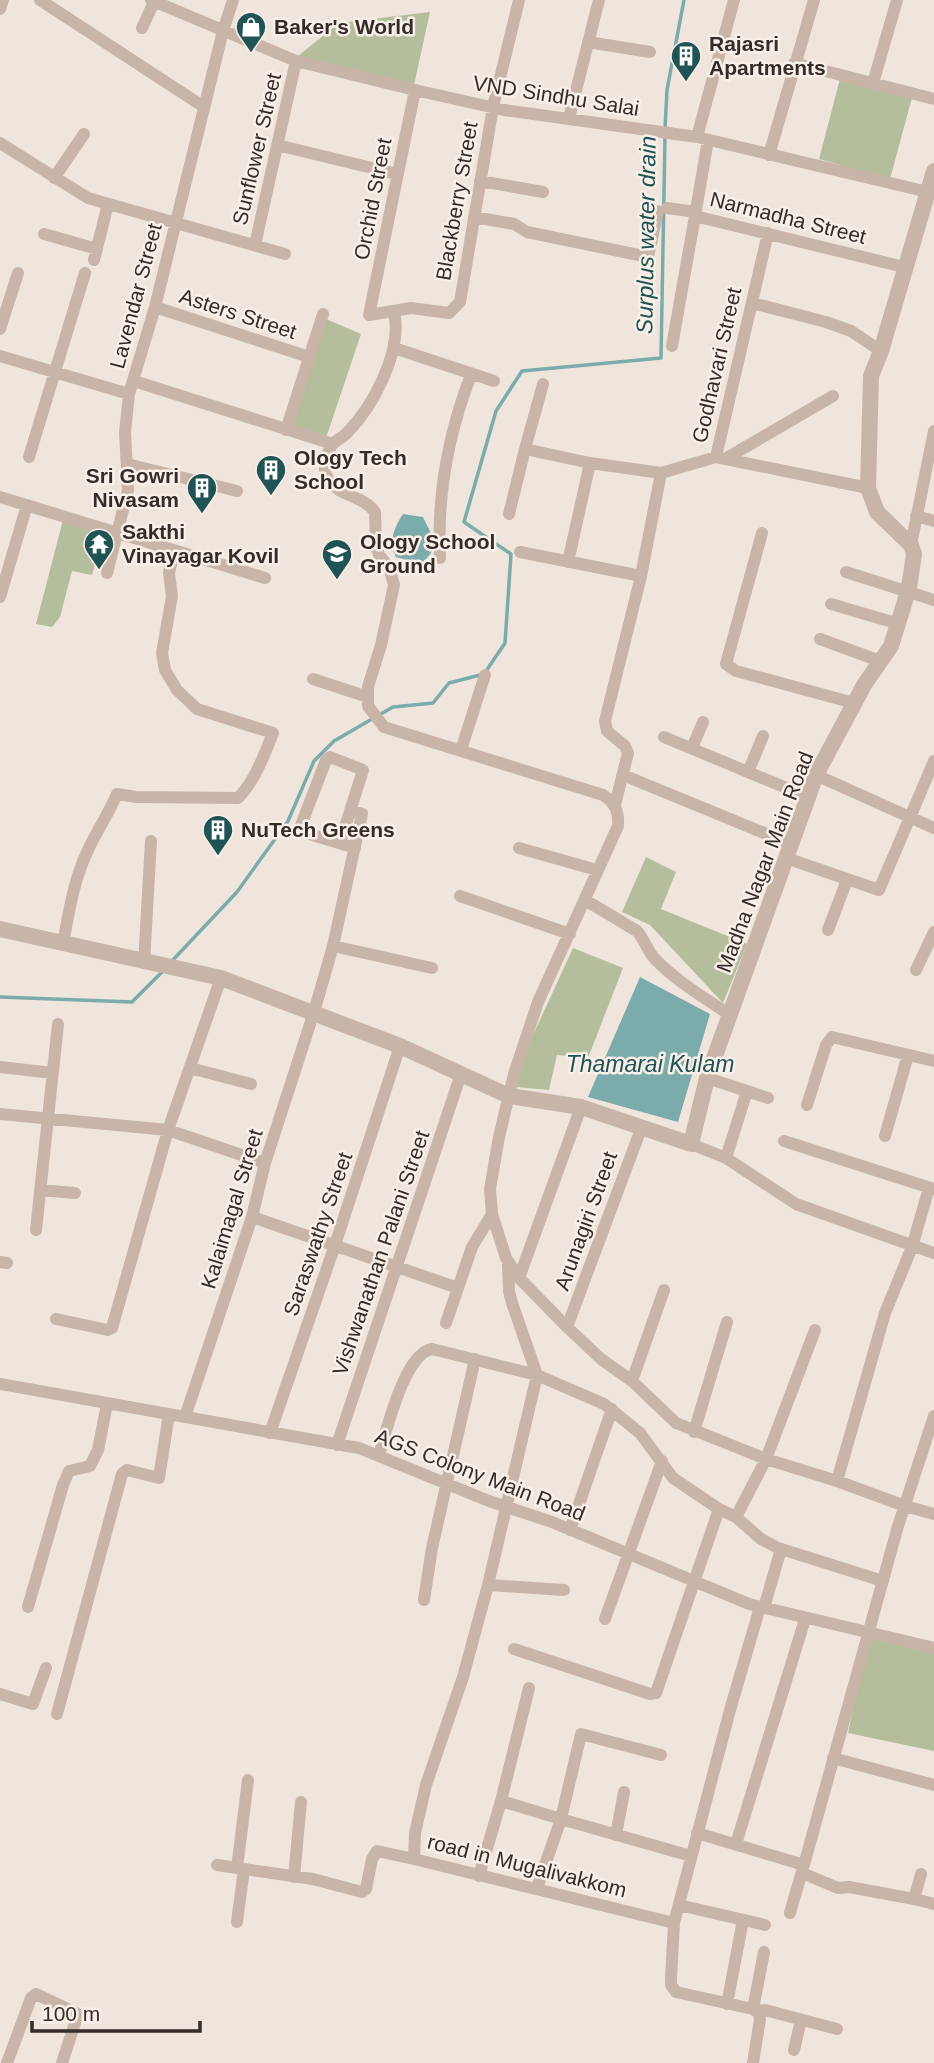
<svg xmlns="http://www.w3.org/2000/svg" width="934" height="2063" viewBox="0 0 934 2063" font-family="Helvetica,sans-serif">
	<rect width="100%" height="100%" fill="#f0e5dc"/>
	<!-- green -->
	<path fill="#b5be9c" d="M430 12 414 85 298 56 339 23Z
		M841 75 913 94 890 179 819 159Z
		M326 319 361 334 326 438 293 427Z
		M64 516 105 529 92 575 72 571 60 617 52 627 36 624Z
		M646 857 676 872 661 909 747 944 723 1003 650 925 622 912Z
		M573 948 623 968 588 1058 557 1055 549 1090 516 1087 528 1046Z
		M869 1634 934 1648V1751L848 1733Z"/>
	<!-- water -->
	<path fill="#7cabab" d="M403 514 423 517C433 538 442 547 420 564L396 557C388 541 394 528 403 514Z
		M640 977 710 1014 678 1122 588 1097Z"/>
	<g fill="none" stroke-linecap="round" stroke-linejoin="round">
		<!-- stream -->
		<path stroke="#7cabab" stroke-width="3.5" d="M665 129 667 90 684 0
			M379 715 393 707 433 703 449 683 484 674 505 643 511 554 464 522 496 411 522 371 661 358 665 137
			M171 962 237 892 288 821 314 761 334 741 372 719
			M0 997 132 1002 164 970"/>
		<!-- minor -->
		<path stroke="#c8b5a8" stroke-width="12" d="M40 0 204 107
			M151 0 296 61 415 90 504 110 697 137 928 192
			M0 9 3 0
			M142 28 155 0
			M588 42 650 52
			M794 63 934 99
			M873 83 897 0
			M415 90 369 315 411 308 449 313 460 302 493 107 519 0
			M569 118 599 0
			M697 137 734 0
			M708 140 695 216 904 267
			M0 143 88 198 285 254
			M277 145 397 174
			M769 155 814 0
			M54 178 84 134
			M480 181 543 192
			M667 208 696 212
			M474 217 514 224 527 232 648 257 658 211
			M44 234 97 249
			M255 245 296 61
			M94 260 108 204
			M752 303 826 322 851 331 881 351
			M155 307 309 357
			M394 312C403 351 373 407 346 434 342 438 336 440 333 444 326 453 322 469 328 479 339 497 363 495 375 512L376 545 379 555 389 567 394 585 381 645 368 687V706L384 727 603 795C615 803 619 811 618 826L538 1002 514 1074 499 1137 490 1189 492 1214 506 1258 519 1278 567 1327 601 1359 632 1381 676 1423 766 1459 837 1481 905 1506 934 1514
			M0 329 18 273
			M672 346 695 216
			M394 348 494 381
			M0 356 129 394
			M134 381 333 444
			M286 430 323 314
			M525 449 543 384
			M29 457 85 273
			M716 457 768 233
			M725 459 833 396
			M127 464 237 491
			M0 497 265 578
			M509 514 525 449 590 463 661 473 716 457 868 488
			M916 516 934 521
			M762 533 726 664 736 671 854 703
			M911 545 934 431
			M520 552 641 576
			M440 558C437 496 449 432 471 375
			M568 562 590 463
			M846 572 934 600
			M107 573 128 490 125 432 129 394 155 307 223 31 233 0
			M0 597 27 505
			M831 604 899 624
			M820 639 880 661
			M313 679 368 697
			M664 737 808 797
			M692 748 703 722
			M461 750 485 675
			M748 772 763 736
			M623 775 791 844
			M816 775 934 828
			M615 805 628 753 625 746 607 731 605 721 641 576 661 473
			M340 843 363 770 330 757 326 760 300 828 303 832 355 848
			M519 848 597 870
			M786 858 879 890 934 761
			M460 896 570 934
			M585 900 637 931C645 940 647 951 655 959 676 981 705 998 730 1015
			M828 930 847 880
			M63 944C69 911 74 878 89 848 98 829 109 813 117 794L136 797 238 798C255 781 264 755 273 733L197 709 177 690 165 670 162 653 172 596 169 573 174 552
			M333 946 432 968
			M144 963 151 841
			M916 970 934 932
			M0 1067 53 1073
			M190 1068 251 1084
			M707 1078 747 1091 726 1158
			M747 1091 768 1098
			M807 1105 826 1045 832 1037 934 1061
			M0 1114 168 1130 265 1163
			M885 1136 908 1055
			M784 1141 934 1189
			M691 1144 726 1158 796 1204 934 1253
			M40 1190 75 1193
			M252 1217 458 1288
			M36 1230 58 1024
			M0 1262 7 1263
			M508 1264 509 1291 512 1303 537 1375 488 1585 463 1677 426 1785 415 1833 414 1859 674 1923 671 1978V1985L676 1992 753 2009
			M519 1278 581 1107
			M56 1319 108 1330 112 1328 168 1130 221 978
			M446 1323 472 1247 492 1214
			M567 1327 641 1129
			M632 1381 664 1290
			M0 1384 359 1448 489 1501 552 1522 749 1604 934 1648
			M185 1417 252 1217 265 1163 314 1012 333 946 362 814 351 810
			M694 1432 727 1322
			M270 1433 335 1245 400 1046
			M337 1445 461 1074
			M379 1455C387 1430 404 1354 432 1349L537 1375 604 1404 640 1433 673 1478 719 1509
			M837 1481 885 1313 912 1247 929 1188
			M736 1517 761 1539 778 1548 883 1581
			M570 1530 612 1409
			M488 1585 564 1590
			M424 1600 432 1548 475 1359
			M28 1607 63 1485 69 1471 90 1466 98 1450 107 1404
			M764 1608 781 1549
			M605 1619 662 1461
			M514 1649 650 1694 656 1693 719 1509 736 1517 766 1459 815 1330
			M0 1694 33 1704 46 1668
			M57 1714 122 1474 127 1470 159 1478 169 1414
			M833 1758 934 1785
			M248 1780 237 1868 313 1879 362 1892 366 1889 372 1859 377 1851 414 1859
			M501 1801 529 1688
			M697 1833 804 1865 898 1526 934 1416
			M616 1835 624 1792
			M736 1844 805 1619
			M217 1865 237 1868
			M802 1873 838 1888 849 1887 914 1899 921 1874
			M479 1876 501 1801 561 1819 581 1734 661 1755
			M294 1877 301 1802
			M537 1888 561 1819 691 1856
			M914 1899 934 1904
			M679 1905 765 1925
			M790 1913 803 1868
			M237 1922 244 1869
			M674 1923 730 1710 760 1607
			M727 2004 743 1920
			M753 2009 764 1952
			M753 2009 758 2012 760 2019 753 2063
			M757 2011 765 2010 837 2029
			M794 2050 801 2020
			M7 2063 31 1998 36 1994 76 2013V2020L62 2063"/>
		<!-- tertiary -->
		<path stroke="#c8b5a8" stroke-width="16" d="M0 929 221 978 400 1046 509 1096 581 1107 691 1144 707 1078 816 775 864 685 891 646 909 588 914 554 911 545 877 512 868 488 871 376 881 351 934 171"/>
	</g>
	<!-- icons -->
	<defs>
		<g id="shop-pin" transform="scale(1.575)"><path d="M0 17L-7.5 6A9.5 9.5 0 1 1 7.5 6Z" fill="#205354" stroke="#f8f0e8"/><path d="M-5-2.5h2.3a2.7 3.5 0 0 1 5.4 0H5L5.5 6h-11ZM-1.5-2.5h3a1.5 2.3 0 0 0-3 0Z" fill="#fff"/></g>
		<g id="building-pin" transform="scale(1.575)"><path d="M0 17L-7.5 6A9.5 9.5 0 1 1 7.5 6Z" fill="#205354" stroke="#f8f0e8"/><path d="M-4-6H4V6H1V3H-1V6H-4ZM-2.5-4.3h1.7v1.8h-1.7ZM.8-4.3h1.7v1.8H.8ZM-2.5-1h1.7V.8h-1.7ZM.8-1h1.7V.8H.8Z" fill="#fff"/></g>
		<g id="temple-pin" transform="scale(1.575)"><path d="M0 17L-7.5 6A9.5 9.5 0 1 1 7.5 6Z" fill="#205354" stroke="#f8f0e8"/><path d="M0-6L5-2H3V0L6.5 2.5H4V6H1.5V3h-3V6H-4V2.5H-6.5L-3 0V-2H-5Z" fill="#fff"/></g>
		<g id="school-pin" transform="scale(1.575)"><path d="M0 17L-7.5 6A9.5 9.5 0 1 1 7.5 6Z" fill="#205354" stroke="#f8f0e8"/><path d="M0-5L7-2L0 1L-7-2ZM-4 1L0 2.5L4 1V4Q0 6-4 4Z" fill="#fff"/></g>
	</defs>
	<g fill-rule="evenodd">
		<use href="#shop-pin" x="251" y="27"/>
		<use href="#building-pin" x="686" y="56"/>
		<use href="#building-pin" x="271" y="470"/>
		<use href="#building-pin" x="202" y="488"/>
		<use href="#temple-pin" x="99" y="544"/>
		<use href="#school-pin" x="337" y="554"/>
		<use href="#building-pin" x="218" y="830"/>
	</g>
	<g text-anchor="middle" stroke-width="5" stroke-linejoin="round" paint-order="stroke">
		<!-- poi labels -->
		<g font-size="21" font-weight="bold" fill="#352b28" stroke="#f8f0e8" text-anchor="start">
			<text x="274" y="34">Baker's World</text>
			<text x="709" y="51">Rajasri<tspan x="709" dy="24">Apartments</tspan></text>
			<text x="294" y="465">Ology Tech<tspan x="294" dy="24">School</tspan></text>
			<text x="179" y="483" text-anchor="end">Sri Gowri<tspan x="179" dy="24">Nivasam</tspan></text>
			<text x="122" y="539">Sakthi<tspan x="122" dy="24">Vinayagar Kovil</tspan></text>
			<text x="360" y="549">Ology School<tspan x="360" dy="24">Ground</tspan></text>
			<text x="241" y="837">NuTech Greens</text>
		</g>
		<!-- street labels -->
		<g font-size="21" fill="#352b28" stroke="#f8f0e8">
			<text transform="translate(556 96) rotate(9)" y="7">VND Sindhu Salai</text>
			<text transform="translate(257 149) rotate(-77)" y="7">Sunflower Street</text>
			<text transform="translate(373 199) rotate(-79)" y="7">Orchid Street</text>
			<text transform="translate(457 201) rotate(-80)" y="7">Blackberry Street</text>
			<text transform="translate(788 218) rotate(14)" y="7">Narmadha Street</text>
			<text transform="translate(136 296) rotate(-75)" y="7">Lavendar Street</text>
			<text transform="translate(238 314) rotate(18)" y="7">Asters Street</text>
			<text transform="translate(717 365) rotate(-77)" y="7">Godhavari Street</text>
			<text transform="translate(765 862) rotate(-69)" y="7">Madha Nagar Main Road</text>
			<text transform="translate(232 1209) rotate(-73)" y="7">Kalaimagal Street</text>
			<text transform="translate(586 1221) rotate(-70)" y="7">Arunagiri Street</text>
			<text transform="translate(318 1234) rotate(-71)" y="7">Saraswathy Street</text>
			<text transform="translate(381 1253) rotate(-71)" y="7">Vishwanathan Palani Street</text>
			<text transform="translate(480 1475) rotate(21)" y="7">AGS Colony Main Road</text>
			<text transform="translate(527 1866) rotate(14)" y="7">road in Mugalivakkom</text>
		</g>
		<!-- water labels -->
		<g font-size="23" font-style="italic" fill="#205354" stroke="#f8f0e8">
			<text transform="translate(646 235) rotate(-89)" y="8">Surplus water drain</text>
			<text x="650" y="1072">Thamarai Kulam</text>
		</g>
	</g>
	<!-- scale -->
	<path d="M32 2021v10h168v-10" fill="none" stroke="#352b28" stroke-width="3.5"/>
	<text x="42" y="2021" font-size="21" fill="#352b28" stroke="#f8f0e8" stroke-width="5" paint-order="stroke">100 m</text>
</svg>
